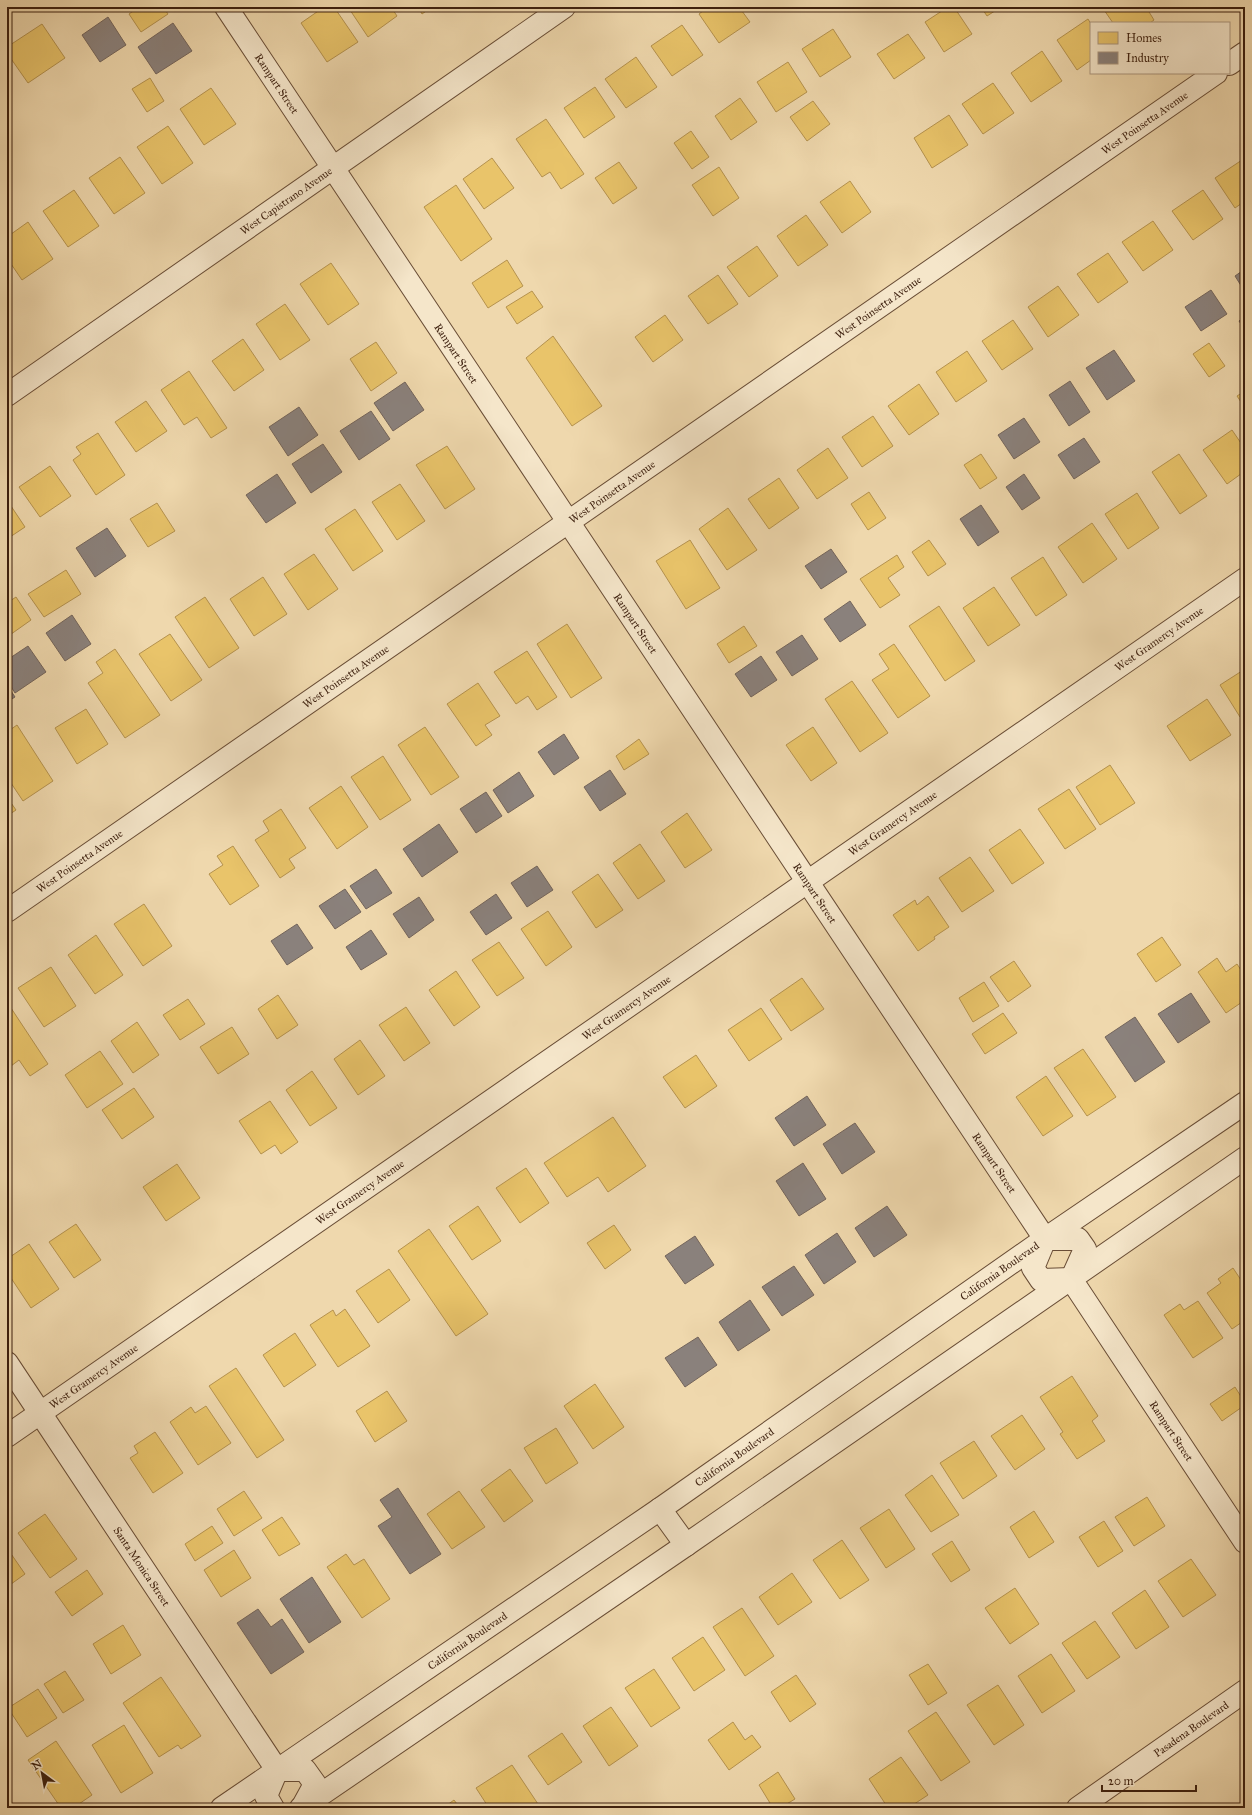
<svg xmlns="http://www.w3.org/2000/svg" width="1252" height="1815" viewBox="0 0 1252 1815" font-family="'IM FELL Great Primer',serif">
	<rect width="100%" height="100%" fill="#efd8ad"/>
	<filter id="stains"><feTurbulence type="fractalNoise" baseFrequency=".005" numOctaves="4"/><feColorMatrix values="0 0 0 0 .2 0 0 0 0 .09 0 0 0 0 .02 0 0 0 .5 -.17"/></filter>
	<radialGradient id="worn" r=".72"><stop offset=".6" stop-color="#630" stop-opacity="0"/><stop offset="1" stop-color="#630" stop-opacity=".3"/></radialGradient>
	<!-- homes -->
	<path fill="#e9c46a" stroke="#b5924e" d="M139 7H163L168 14 141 32 129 14Z
		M324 7H334L358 42 327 62 301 23Z
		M348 7H391L397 16 368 37Z
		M418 7H432L422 14Z
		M708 7H739L750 22 719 43 699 14Z
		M948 7H954L972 34 944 52 925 22Z
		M981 7H1001L987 16Z
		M1102 7H1146L1154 20 1150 23H1113Z
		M1088 19 1091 24V60L1077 70 1057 40Z
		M42 24 65 58 28 83 7 53V47Z
		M682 25 703 55 672 76 651 46Z
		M833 29 851 57 820 77 802 49Z
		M908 34 925 58 894 79 877 54Z
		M1042 51 1062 81 1031 102 1011 73Z
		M636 57 657 87 626 108 605 79Z
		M788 62 807 92 776 112 757 82Z
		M150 78 164 101 147 112 132 89Z
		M993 83 1014 113 983 134 962 104Z
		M595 87 615 117 584 138 564 108Z
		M211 88 236 124 204 145 180 109Z
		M740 98 757 122 731 140 715 116Z
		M813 101 830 124 807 141 790 117Z
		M949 115 968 145 932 168 914 138Z
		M546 119 584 174 561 189 550 172 542 177 516 139Z
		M168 126 193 163 162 184 137 147Z
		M691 131 709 157 692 169 674 143Z
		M120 157 145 193 114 214 89 178Z
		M492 158 514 188 484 209 463 179Z
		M1245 158V201L1235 208 1215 178Z
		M619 162 637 188 613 204 595 178Z
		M719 167 739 198 713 216 692 185Z
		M850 181 871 212 842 233 820 202Z
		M456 185 492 239 461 261 424 207Z
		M74 190 99 226 68 247 43 211Z
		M1203 190 1223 219 1193 240 1172 211Z
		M806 215 828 245 798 266 777 236Z
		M1153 221 1173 250 1143 271 1122 242Z
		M28 222 53 259 22 280 7 258V237Z
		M757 246 778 276 749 297 727 267Z
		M1108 253 1128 282 1098 303 1077 274Z
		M507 260 523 286 488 308 472 283Z
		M331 263 359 304 328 325 300 284Z
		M718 275 738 304 708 324 688 296Z
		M1058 286 1079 315 1048 337 1028 307Z
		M532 291 543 307 517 324 506 307Z
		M285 304 310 340 280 360 256 324Z
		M665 315 683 340 653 362 635 337Z
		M1013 320 1033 349 1002 370 982 341Z
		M553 336 602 406 572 426 526 358Z
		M243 339 264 370 234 391 212 361Z
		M376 342 397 373 371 391 350 359Z
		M1209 343 1225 366 1209 377 1193 354Z
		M967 351 987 381 956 402 936 372Z
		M189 371 227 428 211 438 197 417 184 425 161 390Z
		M919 384 939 414 909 435 888 406Z
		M1245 391V408L1237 396Z
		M146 401 167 431 136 452 115 422Z
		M873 416 893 446 862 467 842 437Z
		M1232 430 1245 449V471L1227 484 1203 450Z
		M98 433 125 475 96 495 73 460 81 454 76 447Z
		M447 446 475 489 445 509 416 465Z
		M828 448 848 478 817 499 797 470Z
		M981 454 997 478 980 489 964 465Z
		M1179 454 1207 496 1180 514 1152 472Z
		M50 466 71 496 40 517 19 487Z
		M779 478 799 508 769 529 748 499Z
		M400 484 425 521 397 540 372 502Z
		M869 492 886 518 868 530 851 504Z
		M1137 493 1159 528 1128 549 1105 514Z
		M7 500 25 527 7 539Z
		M157 503 175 531 148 547 130 519Z
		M728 508 757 550 727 570 699 529Z
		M355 509 383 551 353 571 325 529Z
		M1092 523 1117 559 1083 583 1058 547Z
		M690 540 720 588 686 609 656 561Z
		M929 540 946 564 928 576 912 552Z
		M314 554 338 589 308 610 284 574Z
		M897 555 904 567 888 578 900 595 880 608 860 579Z
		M1043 557 1067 595 1036 616 1011 578Z
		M66 570 81 594 44 617 28 594Z
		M263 577 287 614 254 636 230 599Z
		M994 587 1020 625 988 646 963 608Z
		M16 597 31 620 7 637V603Z
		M205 597 239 648 209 668 175 617Z
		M939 606 975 661 945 681 909 626Z
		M567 624 602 678 571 698 537 644Z
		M744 626 757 646 729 663 717 644Z
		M170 634 202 680 171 701 139 654Z
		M894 644 930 696 898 718 872 680 889 669 879 654Z
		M115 649 160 715 125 738 88 683 103 673 96 662Z
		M527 651 557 697 537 710 528 696 516 704 494 672Z
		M1245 669V714L1240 717 1220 685Z
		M852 681 888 733 860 752 825 699Z
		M478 683 500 716 485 725 492 735 476 746 447 704Z
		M1207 699 1231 735 1190 761 1167 726Z
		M86 709 108 744 77 764 55 728Z
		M17 725 53 781 23 801 7 777V732Z
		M425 727 459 777 431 795 398 745Z
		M813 727 837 763 811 781 786 745Z
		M639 739 649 754 624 770 616 756Z
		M383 756 411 800 380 820 351 777Z
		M1110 765 1135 803 1100 825 1076 787Z
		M341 786 368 827 337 849 309 808Z
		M1069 789 1096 829 1065 849 1038 809Z
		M7 797 16 810 7 816Z
		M281 809 306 848 289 859 295 868 280 878 255 840 269 831 263 821Z
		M687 813 712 850 685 868 661 832Z
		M1020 829 1044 863 1012 884 989 850Z
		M640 844 665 881 638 899 613 863Z
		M233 846 259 886 230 905 209 874 223 865 217 856Z
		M970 857 994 891 962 912 939 878Z
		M598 874 623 910 596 928 572 892Z
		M928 896 949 927 934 937 935 939 918 951 893 915 915 900 917 905Z
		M144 904 172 946 143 966 114 924Z
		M548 911 572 947 546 966 521 929Z
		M96 935 123 975 95 994 68 955Z
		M1162 937 1181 965 1156 982 1137 954Z
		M499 942 524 978 497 996 472 960Z
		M1217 958 1226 972 1237 964 1245 976V1000L1226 1013 1198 972Z
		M1014 961 1031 986 1008 1002 990 977Z
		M51 967 76 1006 44 1027 18 988Z
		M456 971 480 1007 454 1026 429 990Z
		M802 978 824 1009 791 1031 770 1000Z
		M984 982 999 1006 973 1022 959 998Z
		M278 995 298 1025 277 1039 258 1009Z
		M188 999 205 1024 180 1040 163 1015Z
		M406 1007 430 1043 404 1061 379 1025Z
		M11 1008 48 1064 30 1076 19 1060 7 1069V1011Z
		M761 1008 782 1039 749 1061 728 1030Z
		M1003 1013 1017 1033 985 1054 972 1034Z
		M137 1022 159 1055 133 1073 111 1041Z
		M232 1027 249 1054 218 1074 200 1047Z
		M360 1040 385 1076 358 1095 334 1059Z
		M1083 1049 1116 1097 1087 1116 1054 1068Z
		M100 1051 123 1084 87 1108 65 1075Z
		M696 1055 717 1086 685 1108 663 1077Z
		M312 1071 337 1108 310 1126 286 1090Z
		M1046 1076 1073 1116 1043 1136 1016 1097Z
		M134 1088 154 1117 122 1139 102 1110Z
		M270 1101 298 1142 281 1154 275 1145 261 1154 239 1121Z
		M613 1117 646 1166 608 1192 598 1177 567 1197 544 1163Z
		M177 1164 200 1198 166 1221 143 1187Z
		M526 1168 549 1203 520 1223 496 1188Z
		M478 1206 501 1241 472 1260 449 1226Z
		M76 1224 101 1260 74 1278 49 1242Z
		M614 1225 631 1250 605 1269 587 1243Z
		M429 1229 488 1314 456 1336 398 1251Z
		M29 1244 59 1289 31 1308 7 1272V1259Z
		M1233 1268 1245 1286V1320L1232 1329 1207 1293 1221 1283 1218 1279Z
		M389 1269 410 1300 378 1323 356 1291Z
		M1198 1301 1223 1338 1193 1358 1164 1315 1180 1304 1184 1310Z
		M345 1309 370 1346 338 1367 310 1325 333 1310 336 1316Z
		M295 1333 316 1365 284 1387 263 1355Z
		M236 1368 284 1440 257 1458 209 1386Z
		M1072 1376 1098 1416 1092 1421 1105 1441 1077 1459 1060 1434 1063 1432 1040 1397Z
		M595 1384 624 1427 593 1449 564 1406Z
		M1235 1387 1245 1403V1405L1222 1421 1210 1404Z
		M387 1391 407 1421 375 1442 356 1411Z
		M206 1406 231 1443 198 1465 170 1422 191 1407 195 1413Z
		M1022 1415 1045 1449 1015 1470 991 1436Z
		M556 1428 578 1463 546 1484 524 1448Z
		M155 1432 183 1473 153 1493 130 1458 138 1453 134 1446Z
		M974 1441 997 1476 963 1499 940 1463Z
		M510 1469 533 1501 504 1522 481 1490Z
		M932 1475 959 1515 931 1532 905 1495Z
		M244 1491 262 1518 234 1536 217 1509Z
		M459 1491 485 1527 452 1549 427 1514Z
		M1147 1497 1165 1526 1134 1546 1115 1517Z
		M889 1509 915 1549 886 1568 860 1528Z
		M1034 1511 1054 1542 1029 1558 1010 1527Z
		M45 1514 77 1559 50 1578 18 1533Z
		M282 1517 300 1544 279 1556 262 1530Z
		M1104 1521 1123 1551 1098 1567 1079 1537Z
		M212 1526 223 1543 195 1561 185 1544Z
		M842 1540 869 1580 840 1599 813 1560Z
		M952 1541 970 1570 951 1582 932 1554Z
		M7 1548 25 1574 7 1587Z
		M234 1550 251 1578 221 1597 204 1570Z
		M346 1554 354 1565 364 1559 390 1599 362 1618 327 1567Z
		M1191 1559 1216 1595 1183 1617 1158 1581Z
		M87 1570 103 1594 72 1616 55 1592Z
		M792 1573 812 1602 778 1625 759 1597Z
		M1015 1588 1039 1624 1010 1644 985 1608Z
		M1145 1590 1169 1627 1136 1649 1112 1613Z
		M742 1608 774 1656 745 1676 713 1627Z
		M1095 1621 1120 1657 1087 1679 1062 1643Z
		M123 1625 141 1655 111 1674 93 1644Z
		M703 1637 725 1670 694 1691 672 1658Z
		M1051 1654 1075 1691 1042 1713 1018 1676Z
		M928 1664 947 1693 928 1705 909 1675Z
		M654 1669 680 1708 651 1727 625 1688Z
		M65 1671 84 1700 63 1713 44 1684Z
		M796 1675 816 1704 790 1722 771 1692Z
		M161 1677 201 1736 181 1749 178 1745 159 1757 123 1703Z
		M998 1685 1024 1725 994 1745 967 1705Z
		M38 1689 57 1718 27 1737 8 1708Z
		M611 1707 638 1746 609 1766 583 1726Z
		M936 1712 970 1762 941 1781 908 1731Z
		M733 1722 745 1740 752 1735 761 1747 729 1770 708 1740Z
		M124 1725 153 1773 121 1793 92 1745Z
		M562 1733 582 1762 548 1785 528 1756Z
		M56 1741 92 1795 73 1808H61L28 1760Z
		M901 1757 928 1795 908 1808H888L869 1779Z
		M512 1765 538 1804 531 1808H489L476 1788Z
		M778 1772 795 1799 780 1808H773L759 1785Z
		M454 1800 460 1808H443Z"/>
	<!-- industry -->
	<path fill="#8a817c" stroke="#73645b" d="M108 17 126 45 100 62 82 35Z
		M173 23 192 51 156 74 138 47Z
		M1245 269V292L1235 276Z
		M1211 290 1227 314 1201 331 1185 307Z
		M1245 316V330L1239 321Z
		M1114 350 1135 381 1107 400 1086 368Z
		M1070 381 1090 412 1069 426 1049 395Z
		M405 382 424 410 393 431 374 403Z
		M299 407 318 435 288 456 269 427Z
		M371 411 390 439 359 460 340 431Z
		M1024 418 1040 442 1014 459 998 435Z
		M1084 438 1100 462 1074 479 1058 455Z
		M323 444 342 472 311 493 292 464Z
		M277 474 296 503 266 523 246 495Z
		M1024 474 1040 498 1022 510 1006 487Z
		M981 505 999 532 978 546 960 519Z
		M107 528 126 556 95 577 76 548Z
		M831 549 847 572 821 589 805 566Z
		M850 601 866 625 840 642 824 619Z
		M72 615 91 644 65 661 46 633Z
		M802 635 818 659 792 676 776 652Z
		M28 646 46 672 15 693 7 680V660Z
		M761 656 777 680 751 697 735 674Z
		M7 685 15 697 7 702Z
		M564 734 579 758 554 775 538 752Z
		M610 770 626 794 600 811 584 787Z
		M519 772 534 796 508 813 493 790Z
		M486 792 502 816 476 833 460 809Z
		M439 824 458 852 422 877 403 849Z
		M537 866 553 890 527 907 511 883Z
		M376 869 392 893 366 909 350 886Z
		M345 889 361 912 335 929 319 906Z
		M496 894 512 918 486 935 470 912Z
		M419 897 434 920 409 938 393 914Z
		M297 924 313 948 287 965 271 941Z
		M371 930 387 954 361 970 346 947Z
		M1191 993 1210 1022 1178 1043 1158 1014Z
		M1135 1017 1165 1062 1135 1082 1105 1037Z
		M807 1096 826 1125 794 1146 775 1118Z
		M855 1123 875 1152 842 1174 823 1144Z
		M803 1163 826 1199 799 1216 776 1181Z
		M887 1206 907 1235 874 1257 855 1228Z
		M837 1233 856 1262 824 1284 805 1255Z
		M695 1236 714 1265 685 1284 665 1256Z
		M794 1266 814 1295 782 1316 762 1287Z
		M750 1300 770 1330 738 1351 719 1322Z
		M698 1337 717 1365 685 1387 665 1358Z
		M398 1488 441 1554 410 1574 378 1526 392 1517 380 1500Z
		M312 1577 341 1622 309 1643 280 1599Z
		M258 1609 271 1627 282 1619 304 1652 271 1674 237 1623Z"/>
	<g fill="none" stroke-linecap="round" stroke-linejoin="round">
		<!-- minor casing -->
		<g stroke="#694d36" stroke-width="24">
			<g id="minor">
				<path id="s1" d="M226 7 1045 1239"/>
				<path d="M1229 64 1245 53"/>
				<path id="s2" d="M7 395 564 7"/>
				<path id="s3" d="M7 911 1216 73"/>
				<path d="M1045 1239H1078L1085 1249 1072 1278"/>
				<path d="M1045 1239 1033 1268 1041 1280 1071 1279"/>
				<path id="s4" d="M1071 1279 1245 1542"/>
				<path id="s5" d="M7 1363 277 1770"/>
				<path id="s6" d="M7 1436 1245 579"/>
				<path d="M660 1509 686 1545"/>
				<path d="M277 1770H305L315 1784 303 1806"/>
				<path id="s7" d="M222 1808 660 1509 1045 1239 1245 1103"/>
				<path d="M273 1808 266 1796 277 1770"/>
				<path d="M301 1808 686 1545 1245 1158"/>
				<path id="s8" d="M1078 1808 1245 1691"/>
			</g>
		</g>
		<!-- minor -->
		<use href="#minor" stroke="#f5e6ca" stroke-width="22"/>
	</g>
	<g text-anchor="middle" stroke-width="4" stroke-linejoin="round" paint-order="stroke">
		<!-- street labels -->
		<g font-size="11" fill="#3c1f0e" stroke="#f5e6ca">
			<text dy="4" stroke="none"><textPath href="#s1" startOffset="92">Rampart Street</textPath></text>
			<text dy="4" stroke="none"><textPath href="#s3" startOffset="1384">West Poinsetta Avenue</textPath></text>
			<text dy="4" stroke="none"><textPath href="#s2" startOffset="340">West Capistrano Avenue</textPath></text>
			<text dy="4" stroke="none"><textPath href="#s3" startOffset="1060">West Poinsetta Avenue</textPath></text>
			<text dy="4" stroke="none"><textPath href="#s1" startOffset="416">Rampart Street</textPath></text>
			<text dy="4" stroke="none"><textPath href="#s3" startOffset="736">West Poinsetta Avenue</textPath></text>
			<text dy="4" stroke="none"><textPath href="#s1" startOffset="740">Rampart Street</textPath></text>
			<text dy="4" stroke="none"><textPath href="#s6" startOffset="1401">West Gramercy Avenue</textPath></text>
			<text dy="4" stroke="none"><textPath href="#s3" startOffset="412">West Poinsetta Avenue</textPath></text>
			<text dy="4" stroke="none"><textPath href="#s6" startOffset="1077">West Gramercy Avenue</textPath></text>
			<text dy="4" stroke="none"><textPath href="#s3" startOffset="88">West Poinsetta Avenue</textPath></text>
			<text dy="4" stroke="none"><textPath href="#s1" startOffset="1064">Rampart Street</textPath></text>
			<text dy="4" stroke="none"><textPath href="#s6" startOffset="753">West Gramercy Avenue</textPath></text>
			<text dy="4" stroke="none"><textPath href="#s1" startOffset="1388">Rampart Street</textPath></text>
			<text dy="4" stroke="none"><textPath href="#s6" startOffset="429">West Gramercy Avenue</textPath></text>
			<text dy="4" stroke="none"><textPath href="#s7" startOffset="945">California Boulevard</textPath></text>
			<text dy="4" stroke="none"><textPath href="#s6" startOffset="105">West Gramercy Avenue</textPath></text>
			<text dy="4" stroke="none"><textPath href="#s4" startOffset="182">Rampart Street</textPath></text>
			<text dy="4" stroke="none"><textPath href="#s7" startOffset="621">California Boulevard</textPath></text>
			<text dy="4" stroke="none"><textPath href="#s5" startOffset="244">Santa Monica Street</textPath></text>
			<text dy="4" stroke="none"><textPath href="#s7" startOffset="297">California Boulevard</textPath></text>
			<text dy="4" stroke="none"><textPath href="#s8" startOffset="138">Pasadena Boulevard</textPath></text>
		</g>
	</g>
	<!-- margin -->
	<rect width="1252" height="1815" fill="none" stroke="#efd8ad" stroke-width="24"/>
	<rect x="8" y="8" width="1236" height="1799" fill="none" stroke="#3c1f0e" stroke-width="2"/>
	<rect x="12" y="12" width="1228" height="1791" fill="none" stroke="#3c1f0e"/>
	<!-- legend -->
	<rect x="1090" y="22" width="140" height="52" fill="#f5e6ca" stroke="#ab967f"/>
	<rect x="1098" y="32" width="20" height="12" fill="#e9c46a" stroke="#ab967f"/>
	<text x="1126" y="42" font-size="12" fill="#3c1f0e">Homes</text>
	<rect x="1098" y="52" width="20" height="12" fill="#8a817c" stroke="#ab967f"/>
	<text x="1126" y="62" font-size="12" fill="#3c1f0e">Industry</text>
	<!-- north arrow -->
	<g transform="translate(42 1773) rotate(328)" stroke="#f5e6ca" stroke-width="3" paint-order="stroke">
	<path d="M0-3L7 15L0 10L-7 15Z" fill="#3c1f0e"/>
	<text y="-6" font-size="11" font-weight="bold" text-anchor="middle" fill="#3c1f0e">N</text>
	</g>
	<!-- scale -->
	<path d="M1102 1785v6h94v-6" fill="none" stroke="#3c1f0e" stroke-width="2"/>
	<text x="1108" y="1785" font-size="12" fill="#3c1f0e" stroke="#f5e6ca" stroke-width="3" paint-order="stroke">20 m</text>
	<rect width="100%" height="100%" filter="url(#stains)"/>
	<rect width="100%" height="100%" fill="url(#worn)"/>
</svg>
